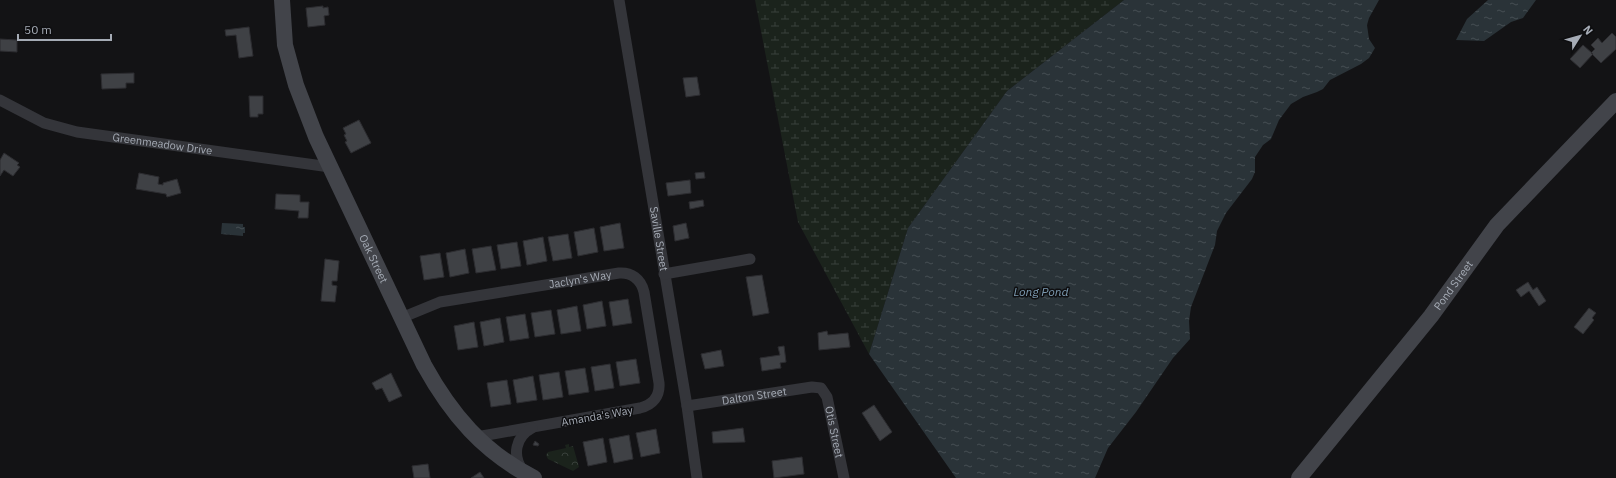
<svg xmlns="http://www.w3.org/2000/svg" width="1616" height="478" viewBox="0 0 1616 478" font-family="'IBM Plex Sans',sans-serif">
	<defs>
		<pattern id="wetland-marsh" width="20" height="14" patternUnits="userSpaceOnUse"><rect width="20" height="14" fill="#1b231c"/><path d="M1 5h8M5 5V1M11 12h8M15 12V8" fill="none" stroke="#39403b"/></pattern>
		<pattern id="park-crowns" width="20" height="18" patternUnits="userSpaceOnUse"><rect width="20" height="18" fill="#1b231c"/><path d="M2 6a3 3 0 1 1 6 0M12 15a3 3 0 1 1 6 0" fill="none" stroke="#39403b"/></pattern>
		<pattern id="water-ripples" width="26" height="14" patternUnits="userSpaceOnUse"><rect width="26" height="14" fill="#2a3338"/><path d="M2 4q2-2 4 0t4 0M15 11q2-2 4 0t4 0" fill="none" stroke="#464e53"/></pattern>
	</defs>
	<rect width="100%" height="100%" fill="#131315"/>
	<!-- wetland -->
	<path fill="url(#wetland-marsh)" d="M755 0H1124L1007 91 908 228 869 354 798 222Z"/>
	<!-- park -->
	<path fill="url(#park-crowns)" d="M569 444V447L573 446 579 467 573 471 548 459 546 455 548 452 566 448 565 445Z"/>
	<!-- water -->
	<path fill="url(#water-ripples)" d="M1124 0H1379L1369 18 1367 25 1369 39 1375 48 1369 58 1361 64 1330 80 1323 89 1317 92 1303 97 1291 104 1279 120 1271 139 1263 145 1255 157V172L1252 179 1226 213 1217 231 1215 245 1191 307 1189 321 1190 339 1173 358 1136 412 1108 448 1095 478H956L869 354 908 228 1007 91Z
		M1488 0H1536L1523 18 1511 22 1484 41 1456 40 1467 19Z
		M222 223 243 224V227H245V233H243V236L221 234Z"/>
	<!-- building -->
	<path fill="#3f4145" stroke="#2d2d31" d="M323 6V8L328 7 329 15 324 16 325 25 308 27 306 8Z
		M249 27 253 56 239 58 236 35 226 36 225 30Z
		M1612 33 1616 37V49L1601 63 1591 53 1595 49 1591 45 1598 38 1602 43Z
		M0 39 17 40V52L0 51Z
		M1583 45 1593 54 1580 68 1570 59Z
		M134 73V83H126V88L102 89 101 74Z
		M697 77 700 95 686 97 683 78Z
		M249 96H263V114H258V117H250Z
		M359 120 371 143 351 153 345 142 347 141 344 135 346 134 343 128Z
		M4 153 19 163 17 165 20 167 13 176 4 170 0 176V160Z
		M704 172 705 178 696 179 695 173Z
		M139 173 159 177 158 184 163 185V183L177 179 181 193 167 197 166 194 136 189Z
		M690 180 691 193 668 196 666 183Z
		M276 194 300 195V202H309L308 218H298L299 211 275 209Z
		M703 200 704 206 690 209 689 202Z
		M620 223 624 248 604 251 600 227Z
		M686 223 689 238 675 241 673 226Z
		M594 228 598 252 578 256 574 232Z
		M568 234 572 258 553 261 548 237Z
		M543 237 547 261 527 265 523 241Z
		M517 242 521 266 501 269 497 245Z
		M491 246 496 270 476 273 472 249Z
		M465 249 469 273 450 277 446 253Z
		M440 253 444 277 424 280 420 256Z
		M325 259 339 261 337 281H332V285L337 286 335 302 321 301Z
		M762 275 769 313 753 316 746 277Z
		M1528 282 1533 290 1537 287 1546 301 1539 306 1529 291 1521 297 1516 290Z
		M628 299 632 323 613 326 609 302Z
		M602 301 606 326 587 329 583 305Z
		M577 306 581 331 561 334 557 310Z
		M1589 308 1596 313 1592 318 1594 320 1583 334 1574 327Z
		M551 310 555 334 535 337 531 313Z
		M525 314 529 338 510 341 506 317Z
		M500 318 504 342 484 346 480 322Z
		M474 322 478 347 458 350 454 326Z
		M827 331 828 335 848 333 850 347 819 350 818 333Z
		M784 346 786 362 780 363 781 368 762 371 760 358 780 355 778 347Z
		M721 350 724 366 705 369 701 354Z
		M636 359 640 383 620 386 616 362Z
		M610 364 614 388 595 391 591 367Z
		M585 368 589 392 569 395 565 371Z
		M559 372 563 397 543 400 539 375Z
		M391 373 402 396 389 402 382 388 376 390 372 383Z
		M533 376 537 400 517 403 513 380Z
		M507 380 511 404 491 407 487 383Z
		M874 405 892 432 880 441 862 413Z
		M743 428 745 442 713 443 712 432Z
		M656 429 660 453 641 457 636 433Z
		M629 435 633 459 614 463 609 439Z
		M603 438 607 462 588 466 583 442Z
		M535 441 539 444 538 446 533 445Z
		M802 457 804 474 774 478 772 461Z
		M428 464 430 478H414L412 466Z
		M480 472 484 478H471Z"/>
	<g fill="none" stroke-linecap="round" stroke-linejoin="round">
		<!-- street -->
		<g stroke="#34353a" stroke-width="11">
			<path id="s1" d="M619 0 687 406 697 478"/>
			<path id="s2" d="M0 100 44 123 77 132 330 167"/>
			<path d="M664 274 750 259"/>
			<path id="s3" d="M401 318 440 302 619 273C631 272 641 279 644 292L659 383C660 396 653 405 640 408L476 437"/>
			<path id="s4" d="M687 406 812 387 821 388 827 397 844 478"/>
			<path d="M523 471C512 456 515 437 532 428"/>
		</g>
		<!-- secondary -->
		<g stroke="#42444a" stroke-width="16">
			<path id="s5" d="M282 0 285 45 296 85 316 137 424 365C451 414 483 452 534 478"/>
			<path id="s6" d="M1299 478 1431 316 1497 225 1616 101"/>
		</g>
	</g>
	<g text-anchor="middle" stroke-width="3" stroke-linejoin="round" paint-order="stroke">
		<!-- street labels -->
		<g font-size="11" fill="#a5abb5" stroke="#0e0e10">
			<text dy="4" stroke="none"><textPath href="#s2" startOffset="170">Greenmeadow Drive</textPath></text>
			<text dy="4" stroke="none"><textPath href="#s1" startOffset="242">Saville Street</textPath></text>
			<text dy="4" stroke="none"><textPath href="#s5" startOffset="277">Oak Street</textPath></text>
			<text dy="4" stroke="none"><textPath href="#s3" startOffset="184">Jaclyn's Way</textPath></text>
			<text dy="4" stroke="none"><textPath href="#s6" startOffset="247">Pond Street</textPath></text>
			<text dy="4" stroke="none"><textPath href="#s4" startOffset="68">Dalton Street</textPath></text>
			<text transform="translate(597 416) rotate(-10)" y="4">Amanda's Way</text>
			<text dy="4" stroke="none"><textPath href="#s4" startOffset="182">Otis Street</textPath></text>
		</g>
		<!-- water labels -->
		<g font-size="12" font-style="italic" fill="#7c9ab0" stroke="#0e0e10">
			<text x="1041" y="296">Long Pond</text>
		</g>
	</g>
	<!-- north arrow -->
	<g transform="translate(1580 36) rotate(53)" stroke="#0e0e10" stroke-width="3" paint-order="stroke">
	<path d="M0-3L7 15L0 10L-7 15Z" fill="#a5abb5"/>
	<text y="-6" font-size="11" font-weight="bold" text-anchor="middle" fill="#a5abb5">N</text>
	</g>
	<!-- scale -->
	<path d="M18 34v6h93v-6" fill="none" stroke="#a5abb5" stroke-width="2"/>
	<text x="24" y="34" font-size="12" fill="#a5abb5" stroke="#0e0e10" stroke-width="3" paint-order="stroke">50 m</text>
</svg>
